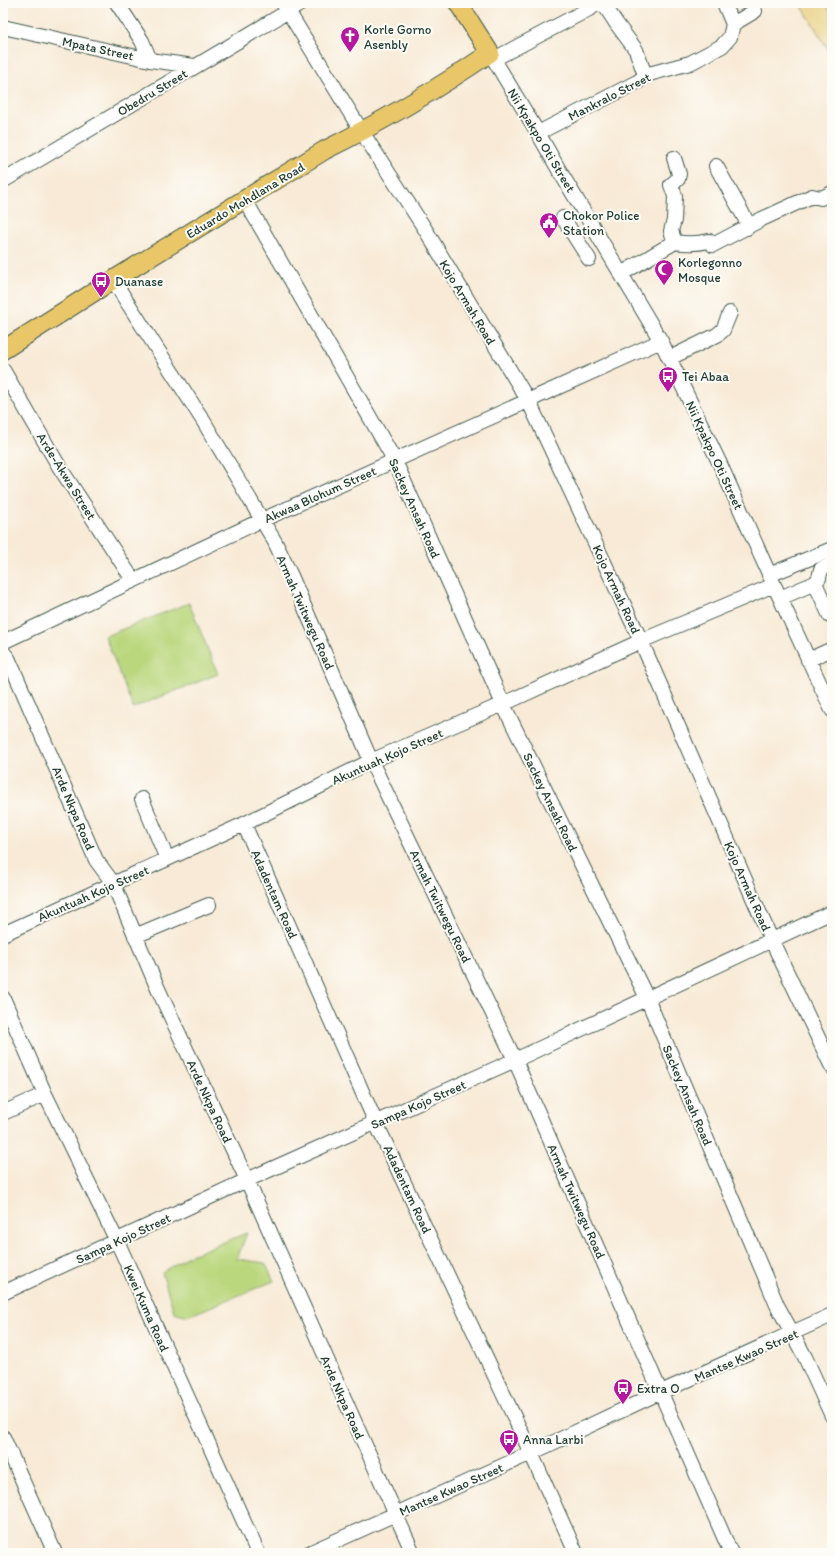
<svg xmlns="http://www.w3.org/2000/svg" width="835" height="1556" viewBox="0 0 835 1556" font-family="Itim,sans-serif">
	<rect width="100%" height="100%" fill="#fdfcf7"/>
	<filter id="ink" filterUnits="userSpaceOnUse"><feTurbulence type="fractalNoise" baseFrequency=".025" numOctaves="2"/><feDisplacementMap in="SourceGraphic" scale="8" xChannelSelector="R" yChannelSelector="G"/><feConvolveMatrix kernelMatrix="1 2 1 2 8 2 1 2 1" color-interpolation-filters="sRGB"/></filter>
	<filter id="wash" filterUnits="userSpaceOnUse"><feTurbulence type="fractalNoise" baseFrequency=".012" numOctaves="4" result="noise"/><feDisplacementMap in="SourceGraphic" scale="16" xChannelSelector="R" yChannelSelector="G"/><feGaussianBlur stdDeviation="0.9" result="paint"/><feColorMatrix in="noise" values="0 0 0 0 0 0 0 0 0 0 0 0 0 0 0 0 0 1.4 0 .05"/><feComposite in="paint" operator="in"/></filter>
	<g filter="url(#wash)">
		<rect width="100%" height="100%" fill="#f8ead6"/>
		<!-- green -->
		<path fill="#bad77d" stroke="#6c8a58" d="M189 603 218 674 133 708 105 636Z
			M247 1233 237 1259 265 1263 274 1281 188 1316 174 1312 162 1273 186 1257Z"/>
		<!-- sand -->
		<path fill="#eeda9e" stroke="#868c69" d="M800 3H825L832 15V56Z"/>
	</g>
	<g filter="url(#ink)">
		<g fill="none" stroke-linecap="round" stroke-linejoin="round">
			<!-- minor casing -->
			<g stroke="#40574c" stroke-width="16">
				<path id="minor" d="M117 3 142 41 150 60
					M283 3 362 132 425 229 529 402 641 641 771 939 832 1067
					M603 3 616 23 636 50 645 75
					M724 3 733 24
					M3 27 150 60 194 66
					M490 53 538 133 559 170 661 341 720 464 774 585 832 710
					M494 59 591 8 597 3
					M538 133 639 81 645 75 690 63 722 46 730 37 733 24 755 11
					M674 158 679 174 678 179 671 185 675 196 674 220 671 231 675 242
					M716 166 746 220 747 228
					M3 181 302 3
					M245 200 395 461 503 704 647 998 777 1305 805 1357 832 1416
					M563 218 589 259
					M621 274 675 242C687 244 697 244 709 241L713 245 762 219 812 196 821 198 832 193
					M113 280 204 422 275 542 292 578 371 761 515 1060 731 1553
					M670 358 717 335 723 330 730 313
					M3 370 60 468 133 580
					M769 575 832 549
					M815 583 830 616
					M780 598 815 583 819 578 821 569 832 564
					M3 642 262 520 661 341
					M3 652 8 658 17 678 96 860 113 883 158 989 247 1180 413 1553
					M808 660 832 649
					M142 799 167 859
					M244 824 376 1123 531 1453 576 1553
					M3 934 244 824 371 761 503 704 641 641 774 585
					M135 936 209 905
					M3 998 45 1094 117 1241 258 1553
					M3 1113 45 1094
					M3 1293 247 1180 515 1060 832 912
					M3 1437 55 1553
					M309 1553 531 1453 661 1392 832 1315"/>
			</g>
			<!-- major casing -->
			<g stroke="#40574c" stroke-width="20">
				<path id="major" d="M3 350 113 280 325 150C382 122 437 89 490 53L458 3"/>
			</g>
			<!-- minor -->
			<use href="#minor" stroke="#fff" stroke-width="14"/>
			<!-- major -->
			<use href="#major" stroke="#e9c769" stroke-width="18"/>
		</g>
	</g>
	<!-- icons -->
	<defs>
		<g id="church-pin" transform="scale(1)"><path d="M0 17L-7.5 6A9.5 9.5 0 1 1 7.5 6Z" fill="#b5179e" stroke="#fdfcf7"/><path d="M-1.2-6h2.4v3.5h3.3v2.4h-3.3V6h-2.4V-.1h-3.3v-2.4h3.3Z" fill="#fff"/></g>
		<g id="civic-pin" transform="scale(1)"><path d="M0 17L-7.5 6A9.5 9.5 0 1 1 7.5 6Z" fill="#b5179e" stroke="#fdfcf7"/><path d="M-.6-6.5H3V-4.5H.6V-3L4-1V1h2V6H-6V1h2V-1L-.6-3ZM-1.2 2.5V6h2.4V2.5Z" fill="#fff"/></g>
		<g id="mosque-pin" transform="scale(1)"><path d="M0 17L-7.5 6A9.5 9.5 0 1 1 7.5 6Z" fill="#b5179e" stroke="#fdfcf7"/><path d="M3.5-4.9A6 6 0 1 0 3.5 4.9A5 5 0 1 1 3.5-4.9Z" fill="#fff"/></g>
		<g id="bus-pin" transform="scale(1)"><path d="M0 17L-7.5 6A9.5 9.5 0 1 1 7.5 6Z" fill="#b5179e" stroke="#fdfcf7"/><path d="M-5-6H5V4H4V6H2V4H-2V6H-4V4H-5ZM-3.5-4V0h7V-4ZM-3.5 1.2v1.5H-2V1.2ZM2 1.2v1.5H3.5V1.2Z" fill="#fff"/></g>
	</defs>
	<g fill-rule="evenodd">
		<use href="#church-pin" x="350" y="36"/>
		<use href="#civic-pin" x="549" y="222"/>
		<use href="#mosque-pin" x="664" y="269"/>
		<use href="#bus-pin" x="101" y="281"/>
		<use href="#bus-pin" x="668" y="376"/>
		<use href="#bus-pin" x="623" y="1388"/>
		<use href="#bus-pin" x="509" y="1439"/>
	</g>
	<g text-anchor="middle" stroke-width="4" stroke-linejoin="round" paint-order="stroke">
		<!-- poi labels -->
		<g font-size="13" fill="#1f3d34" stroke="#fdfcf7" text-anchor="start">
			<text x="364" y="34">Korle Gorno<tspan x="364" dy="15">Asenbly</tspan></text>
			<text x="563" y="220">Chokor Police<tspan x="563" dy="15">Station</tspan></text>
			<text x="678" y="267">Korlegonno<tspan x="678" dy="15">Mosque</tspan></text>
			<text x="115" y="286">Duanase</text>
			<text x="682" y="381">Tei Abaa</text>
			<text x="637" y="1393">Extra O</text>
			<text x="523" y="1444">Anna Larbi</text>
		</g>
		<!-- street labels -->
		<g font-size="13" fill="#1f3d34" stroke="#fdfcf7">
			<text transform="translate(98 48) rotate(12)" y="5">Mpata Street</text>
			<text transform="translate(152 92) rotate(-31)" y="5">Obedru Street</text>
			<text transform="translate(609 96) rotate(-27)" y="5">Mankralo Street</text>
			<text transform="translate(542 140) rotate(59)" y="5">Nii Kpakpo Oti Street</text>
			<text transform="translate(245 200) rotate(-31)" y="5">Eduardo Mohdlana Road</text>
			<text transform="translate(468 302) rotate(59)" y="5">Kojo Armah Road</text>
			<text transform="translate(715 455) rotate(65)" y="5">Nii Kpakpo Oti Street</text>
			<text transform="translate(67 476) rotate(58)" y="5">Arde-Akwa Street</text>
			<text transform="translate(320 494) rotate(-24)" y="5">Akwaa Blohum Street</text>
			<text transform="translate(415 508) rotate(66)" y="5">Sackey Ansah Road</text>
			<text transform="translate(617 589) rotate(65)" y="5">Kojo Armah Road</text>
			<text transform="translate(306 612) rotate(66)" y="5">Armah Twitwegu Road</text>
			<text transform="translate(387 756) rotate(-24)" y="5">Akuntuah Kojo Street</text>
			<text transform="translate(551 802) rotate(64)" y="5">Sackey Ansah Road</text>
			<text transform="translate(74 808) rotate(67)" y="5">Arde Nkpa Road</text>
			<text transform="translate(748 886) rotate(66)" y="5">Kojo Armah Road</text>
			<text transform="translate(93 893) rotate(-24)" y="5">Akuntuah Kojo Street</text>
			<text transform="translate(275 894) rotate(66)" y="5">Adadentam Road</text>
			<text transform="translate(441 906) rotate(64)" y="5">Armah Twitwegu Road</text>
			<text transform="translate(688 1095) rotate(67)" y="5">Sackey Ansah Road</text>
			<text transform="translate(210 1101) rotate(65)" y="5">Arde Nkpa Road</text>
			<text transform="translate(418 1104) rotate(-24)" y="5">Sampa Kojo Street</text>
			<text transform="translate(408 1189) rotate(65)" y="5">Adadentam Road</text>
			<text transform="translate(577 1201) rotate(66)" y="5">Armah Twitwegu Road</text>
			<text transform="translate(123 1238) rotate(-25)" y="5">Sampa Kojo Street</text>
			<text transform="translate(147 1308) rotate(66)" y="5">Kwei Kuma Road</text>
			<text transform="translate(746 1355) rotate(-24)" y="5">Mantse Kwao Street</text>
			<text transform="translate(343 1397) rotate(66)" y="5">Arde Nkpa Road</text>
			<text transform="translate(451 1489) rotate(-24)" y="5">Mantse Kwao Street</text>
		</g>
	</g>
	<!-- margin -->
	<rect width="835" height="1556" fill="none" stroke="#fdfcf7" stroke-width="16"/>
</svg>
